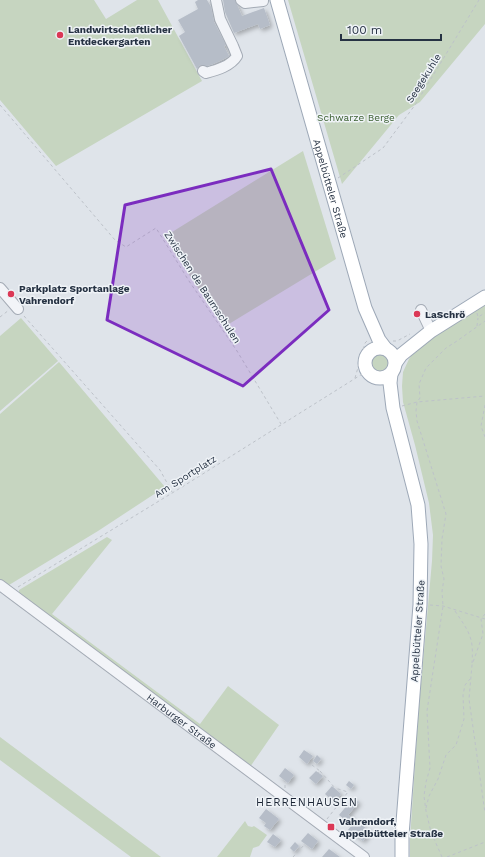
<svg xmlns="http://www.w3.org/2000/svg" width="485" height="857" viewBox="0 0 485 857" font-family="'Work Sans',sans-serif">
	<defs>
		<filter id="shadow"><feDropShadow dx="2.5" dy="2.5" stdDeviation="2" flood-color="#0004"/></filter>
	</defs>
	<rect width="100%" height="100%" fill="#dfe4ea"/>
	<!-- green -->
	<path fill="#c6d5c0" d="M0 0H94L106 19 137 0H158L202 81 56 166 0 100Z
		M288 0H485V24L420 102 399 115 342 184Z
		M303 151 336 259 224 327 164 237Z
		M485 304V857H410V840L418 718 432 561 433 535 429 503 415 445 403 402 402 386 403 372 409 359 417 348Z
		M21 318 58 361 0 411V336Z
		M372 363a9 9 0 1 1 18 0a9 9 0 1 1-18 0Z
		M59 362 165 487 98 531 9 585 0 579V414Z
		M107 537 112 540 52 614 200 724 228 686 279 725 250 767 19 594V590Z
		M0 737 161 857H131L0 760Z
		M245 821 248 826 252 827 254 826 267 835 259 846 253 848 250 857H217Z"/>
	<!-- building -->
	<path fill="#b6bdc8" filter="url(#shadow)" d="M198 0H207L211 7 214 22 226 45 224 46 229 56 224 59 213 64 207 66 200 65 197 69 179 36 185 32 178 20 198 9 195 2Z
		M223 0H235L242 16 264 8 270 25 260 29 258 24 234 33 225 12Z
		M304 750 313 756 307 764 299 757Z
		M317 755 321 759 317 764 313 761Z
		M285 768 294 775 288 783 279 776Z
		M316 771 323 776 316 784 309 778Z
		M349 781 354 785 351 789 346 785Z
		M332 786 341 794 334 802 325 794Z
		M353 798 359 802 348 815 370 831 363 841 348 830 352 825 339 815Z
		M266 809 279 819 270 830 264 826 266 823 259 818Z
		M308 833 318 841 312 849 301 841Z
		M273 834 281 840 275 847 267 842Z
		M295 842 299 846 294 852 290 848Z
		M329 849 340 857H322Z"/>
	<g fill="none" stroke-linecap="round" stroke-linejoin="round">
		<!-- minor casing -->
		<g stroke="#a4abb5" stroke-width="12">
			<g id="minor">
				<path d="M241 0 245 3 263 1V0"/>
				<path d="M203 71 206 73C217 70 231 66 237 56L233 46 220 19 216 0"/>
				<path d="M0 288 18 309"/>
				<path d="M421 310 431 331"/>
				<path id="s1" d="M0 585 364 857"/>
			</g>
		</g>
		<!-- major casing -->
		<g stroke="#9da8b7" stroke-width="15">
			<g id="major">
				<path id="s2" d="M277 0 365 308 379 340 385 348"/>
				<circle cx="380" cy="363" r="15"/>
				<path d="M396 362 401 355 431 331 485 297"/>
				<path d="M391 374 390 383 393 408 418 505 421 544 420 605 402 835V857"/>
			</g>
		</g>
		<!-- path -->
		<path stroke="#bdc2c9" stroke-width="1" stroke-dasharray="3 3" stroke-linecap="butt" d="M0 105 115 240 126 247 156 228 189 281 237 351 281 424
			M338 178 383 148 415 105 479 0
			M477 313 478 317 485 313
			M24 316 160 470 172 492
			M0 317 9 310
			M477 326 478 318
			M393 341H397L410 334
			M355 378 365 343 368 340
			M485 405 481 426 485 437
			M402 406 417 402 485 396
			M18 587 182 487 367 371
			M430 605 443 606 485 619
			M455 611C469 632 474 637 472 663
			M485 614 481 619 483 634 472 665 469 699 485 813
			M312 765 320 771 318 773
			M320 771 335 788 334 789
			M285 788V781
			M426 808 429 796 438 779 446 755 456 745 464 719 463 695 465 685 470 679
			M327 819 348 792 335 788
			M293 857 305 844
			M442 857 431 832 426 811 424 796 426 782 430 768 427 711 443 606 442 591 444 579 441 566 442 539 446 514 417 421 416 411 417 402 420 398 419 384 426 368 446 348 457 341 485 321
			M447 857 485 842"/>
		<!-- minor -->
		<use href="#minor" stroke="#f2f4f8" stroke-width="10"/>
		<!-- major -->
		<use href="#major" stroke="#fff" stroke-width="13"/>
	</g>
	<!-- marked area -->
	<path fill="#7b2cbf" fill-opacity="0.2" stroke="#7b2cbf" stroke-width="3" stroke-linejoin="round" d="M271 169 329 310 243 386 107 320 125 205Z"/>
	<!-- markers -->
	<g fill="#db3856" stroke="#eff3f7" stroke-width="1.5">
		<circle cx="60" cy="35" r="4"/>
		<circle cx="11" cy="294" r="4"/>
		<circle cx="417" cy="314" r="4"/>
		<rect x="327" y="823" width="8" height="8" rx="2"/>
	</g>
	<g text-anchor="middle" stroke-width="3" stroke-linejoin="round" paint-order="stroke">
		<!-- poi labels -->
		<g font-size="10" font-weight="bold" fill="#263243" stroke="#eff3f7" text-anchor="start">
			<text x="68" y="33">Landwirtschaftlicher<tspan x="68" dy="12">Entdeckergarten</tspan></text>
			<text x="19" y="292">Parkplatz Sportanlage<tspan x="19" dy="12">Vahrendorf</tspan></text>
			<text x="425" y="318">LaSchrö</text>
			<text x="339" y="825">Vahrendorf,<tspan x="339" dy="12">Appelbütteler Straße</tspan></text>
		</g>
		<!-- street labels -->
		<g font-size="10" fill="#263243" stroke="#eff3f7">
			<text transform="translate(423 78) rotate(-58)" y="4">Seegekuhle</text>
			<text dy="4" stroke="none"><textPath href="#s2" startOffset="196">Appelbütteler Straße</textPath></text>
			<text transform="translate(203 287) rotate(57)" y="4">Zwischen de Baumschulen</text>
			<text transform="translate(185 476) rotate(-32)" y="4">Am Sportplatz</text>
			<text transform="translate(417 631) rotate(-86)" y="4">Appelbütteler Straße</text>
			<text dy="4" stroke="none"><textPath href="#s1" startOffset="227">Harburger Straße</textPath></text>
		</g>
		<!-- park labels -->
		<g font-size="10" fill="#3c6032" stroke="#eff3f7">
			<text x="356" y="121">Schwarze Berge</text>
		</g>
		<!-- neighbourhood labels -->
		<g font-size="11" letter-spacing="1" fill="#192333" stroke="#eff3f7">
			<text x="307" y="806">HERRENHAUSEN</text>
		</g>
	</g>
	<!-- scale -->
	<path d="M341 34v6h100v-6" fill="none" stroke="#263243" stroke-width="2"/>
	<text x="347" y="34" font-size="12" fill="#263243" stroke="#eff3f7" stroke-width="3" paint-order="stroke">100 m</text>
</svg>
